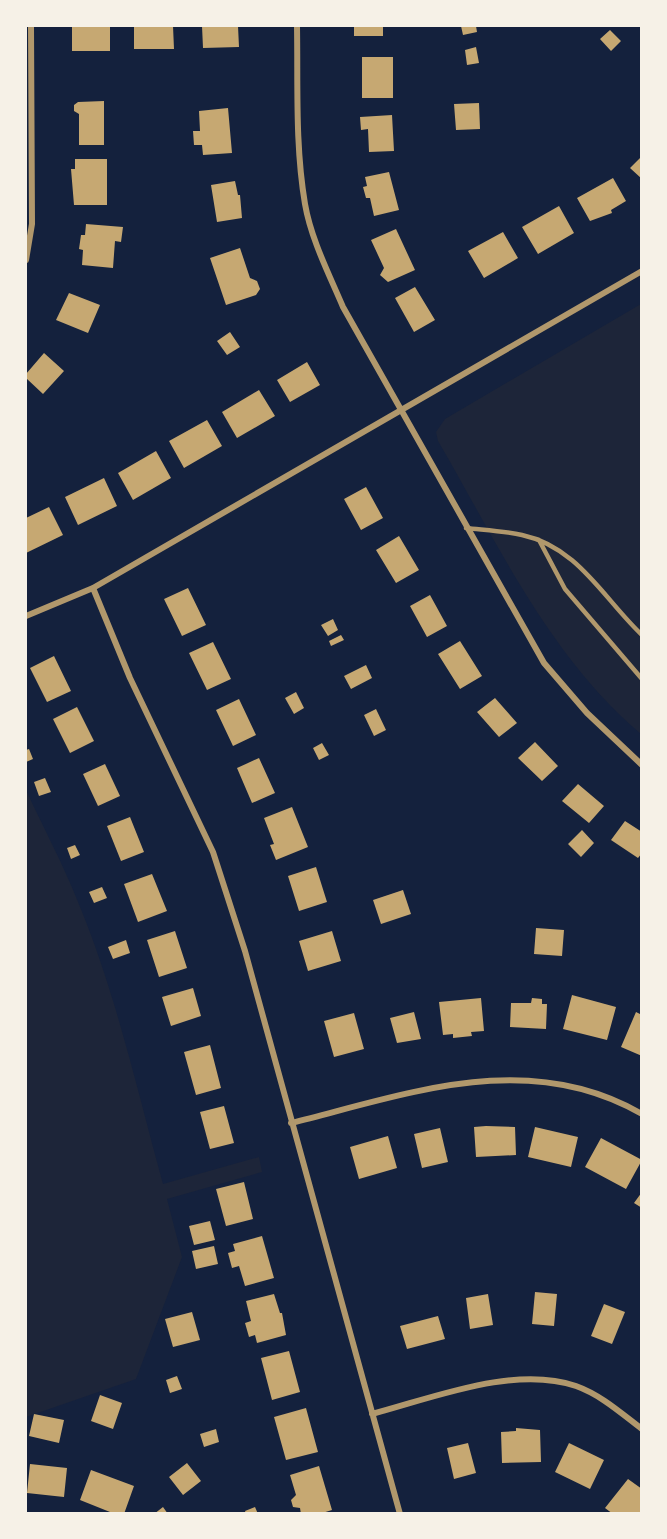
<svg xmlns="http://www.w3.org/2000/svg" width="667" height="1539" viewBox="0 0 667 1539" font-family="Helvetica,sans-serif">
	<rect width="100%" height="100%" fill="#14213d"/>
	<!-- green -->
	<path fill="#1d2539" d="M641 304V734C549 656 498 544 438 441L436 432 445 419Z
		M26 790C43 827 63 864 78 902 116 993 137 1090 163 1184L259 1157 262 1172 167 1199 182 1257 136 1379 26 1417Z"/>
	<!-- building -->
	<path fill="#c6a872" d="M72 26H110V51H72Z
		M134 26H173L174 49H134Z
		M202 26H238L239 47 203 48Z
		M354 26H383V36H354Z
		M461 26H476L477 32 463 35Z
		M610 30 621 41 611 51 600 39Z
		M476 47 479 63 467 65 465 50Z
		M362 57H393V98H362Z
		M104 101V145H79V114L74 111V105L78 102Z
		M479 103 480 129 456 130 454 104Z
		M228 108 232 153 203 155 202 145H194L193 131H200L199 111Z
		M392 115 394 151 369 152 368 129 361 130 360 117Z
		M642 156V179L630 168Z
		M75 159H107V205H74L71 169H75Z
		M389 172 399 210 374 216 370 198H366L363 187 367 186 365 177Z
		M613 178 626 201 611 210 612 213 590 221 577 198Z
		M235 181 238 195H240L242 218 217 222 211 185Z
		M559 206 574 233 538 254 522 227Z
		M86 224 123 227 121 242 115 241 113 268 82 265 83 250 79 249 81 235H85Z
		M396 229 415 270 388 282 380 275 384 268 371 240Z
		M503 232 518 258 484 278 468 251Z
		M240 248 250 278 257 281 260 289 256 295 226 305 210 258Z
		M415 287 435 320 414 332 395 298Z
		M69 293 100 305 88 333 56 320Z
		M230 332 240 347 227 355 217 341Z
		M44 353 64 371 43 394 26 378V374Z
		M307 362 320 385 290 402 277 380Z
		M259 390 275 416 237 438 222 412Z
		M207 420 222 446 184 468 169 441Z
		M156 451 171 478 133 500 118 473Z
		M104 478 117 506 78 525 65 497Z
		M366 487 383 518 361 530 344 499Z
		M49 507 63 535 26 553V518Z
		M399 536 419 570 396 583 376 550Z
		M188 588 206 625 182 636 164 599Z
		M430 595 447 626 427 637 410 606Z
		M333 619 338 630 328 636 321 625Z
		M341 635 344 640 331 646 329 641Z
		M460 641 482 676 460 689 438 654Z
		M213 642 231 679 207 690 189 653Z
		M54 656 71 691 47 702 30 668Z
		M366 665 372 678 351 689 344 676Z
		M296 692 304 708 294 714 285 698Z
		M495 698 517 723 499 737 477 712Z
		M239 699 256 735 233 746 216 710Z
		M77 707 94 741 70 753 53 719Z
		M376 709 386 730 374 736 364 715Z
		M535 742 558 766 542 781 518 758Z
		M322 743 329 755 319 760 313 748Z
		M29 749 33 759 26 762V750Z
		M259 758 275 793 252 803 237 768Z
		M105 764 120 796 98 806 83 774Z
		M45 778 51 792 39 796 34 782Z
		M578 784 604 806 589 823 562 801Z
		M292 807 308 847 276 860 270 845 274 844 264 818Z
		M130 817 144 852 121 861 107 826Z
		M625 821 642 832V853L638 858 611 840Z
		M582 830 594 843 581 857 568 844Z
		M75 845 80 855 71 859 67 848Z
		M316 867 327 902 299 911 288 876Z
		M152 874 167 911 138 922 124 884Z
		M102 887 107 898 94 903 89 892Z
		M403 890 411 914 381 924 373 900Z
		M536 928 564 930 562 956 534 954Z
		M175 931 187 968 159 977 147 940Z
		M332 931 341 961 308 971 299 941Z
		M126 940 130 953 113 959 108 947Z
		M193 988 201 1016 171 1026 162 997Z
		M572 995 616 1007 607 1040 563 1029Z
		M481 998 484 1031 471 1032 472 1036 453 1038V1034L443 1035 439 1002Z
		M532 998 542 999V1004H547L546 1029 510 1027 511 1003H531Z
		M414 1012 421 1039 397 1043 390 1018Z
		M636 1012 642 1015V1056L621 1047Z
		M354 1013 364 1049 334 1057 324 1021Z
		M210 1045 221 1088 196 1095 184 1052Z
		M224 1106 234 1143 210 1149 200 1112Z
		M486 1126 515 1127 516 1155 476 1157 474 1127Z
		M535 1127 578 1137 571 1167 528 1157Z
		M440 1128 448 1162 422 1168 414 1134Z
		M388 1136 397 1168 359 1179 350 1147Z
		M601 1138 642 1160 626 1189 585 1167Z
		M244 1182 253 1219 226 1226 216 1189Z
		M642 1192V1208L634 1203Z
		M210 1221 215 1240 194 1245 189 1226Z
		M262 1236 274 1278 245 1286 239 1266 232 1268 228 1253 235 1251 233 1244Z
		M214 1246 218 1264 196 1269 192 1251Z
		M535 1292 557 1294 554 1326 532 1324Z
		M274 1294 280 1313H282L286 1335 257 1343 255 1335 249 1337 245 1323 251 1321 246 1301Z
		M488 1294 493 1325 470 1329 466 1298Z
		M604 1304 625 1312 612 1344 591 1336Z
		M192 1312 200 1340 173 1347 165 1319Z
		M438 1316 445 1339 407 1349 400 1326Z
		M289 1351 300 1392 272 1400 261 1358Z
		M177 1376 182 1389 170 1393 166 1380Z
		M100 1395 122 1403 113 1429 91 1421Z
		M306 1408 318 1452 286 1460 274 1417Z
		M34 1414 64 1420 59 1443 29 1436Z
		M516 1428 540 1430 541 1462 502 1463 501 1432 516 1431Z
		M216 1429 219 1442 204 1447 200 1434Z
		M468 1443 476 1473 454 1479 447 1448Z
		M569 1443 604 1460 590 1489 555 1472Z
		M187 1463 201 1481 183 1495 169 1477Z
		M30 1464 67 1468 64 1497 27 1493Z
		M319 1466 332 1510 319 1514H301L300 1508 293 1507 291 1500 296 1495 290 1475Z
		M91 1470 134 1486 124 1514H115L80 1500Z
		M628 1479 642 1489V1514H613L605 1508Z
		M163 1507 168 1514H154Z
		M255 1507 258 1514H246L245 1511Z"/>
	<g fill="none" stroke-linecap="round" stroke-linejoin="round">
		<!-- service -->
		<path stroke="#b1986c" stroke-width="4.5" d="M466 528C484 530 504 531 522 535 578 547 603 598 642 635
			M539 540 565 589 642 679"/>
		<!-- minor -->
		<path stroke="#b1986c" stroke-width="6" d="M297 26C298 85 295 145 305 204 311 239 329 274 343 307L544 663 587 713 642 765
			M26 260 32 224 31 26
			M93 588 130 678 213 852 245 951 400 1514
			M26 616 93 588 642 271
			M291 1123C408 1094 528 1048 642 1114
			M372 1414C433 1398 514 1365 576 1386 601 1395 621 1413 642 1429"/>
	</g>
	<!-- border -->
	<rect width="667" height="1539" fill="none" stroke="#f6f1e7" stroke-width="54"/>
</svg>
